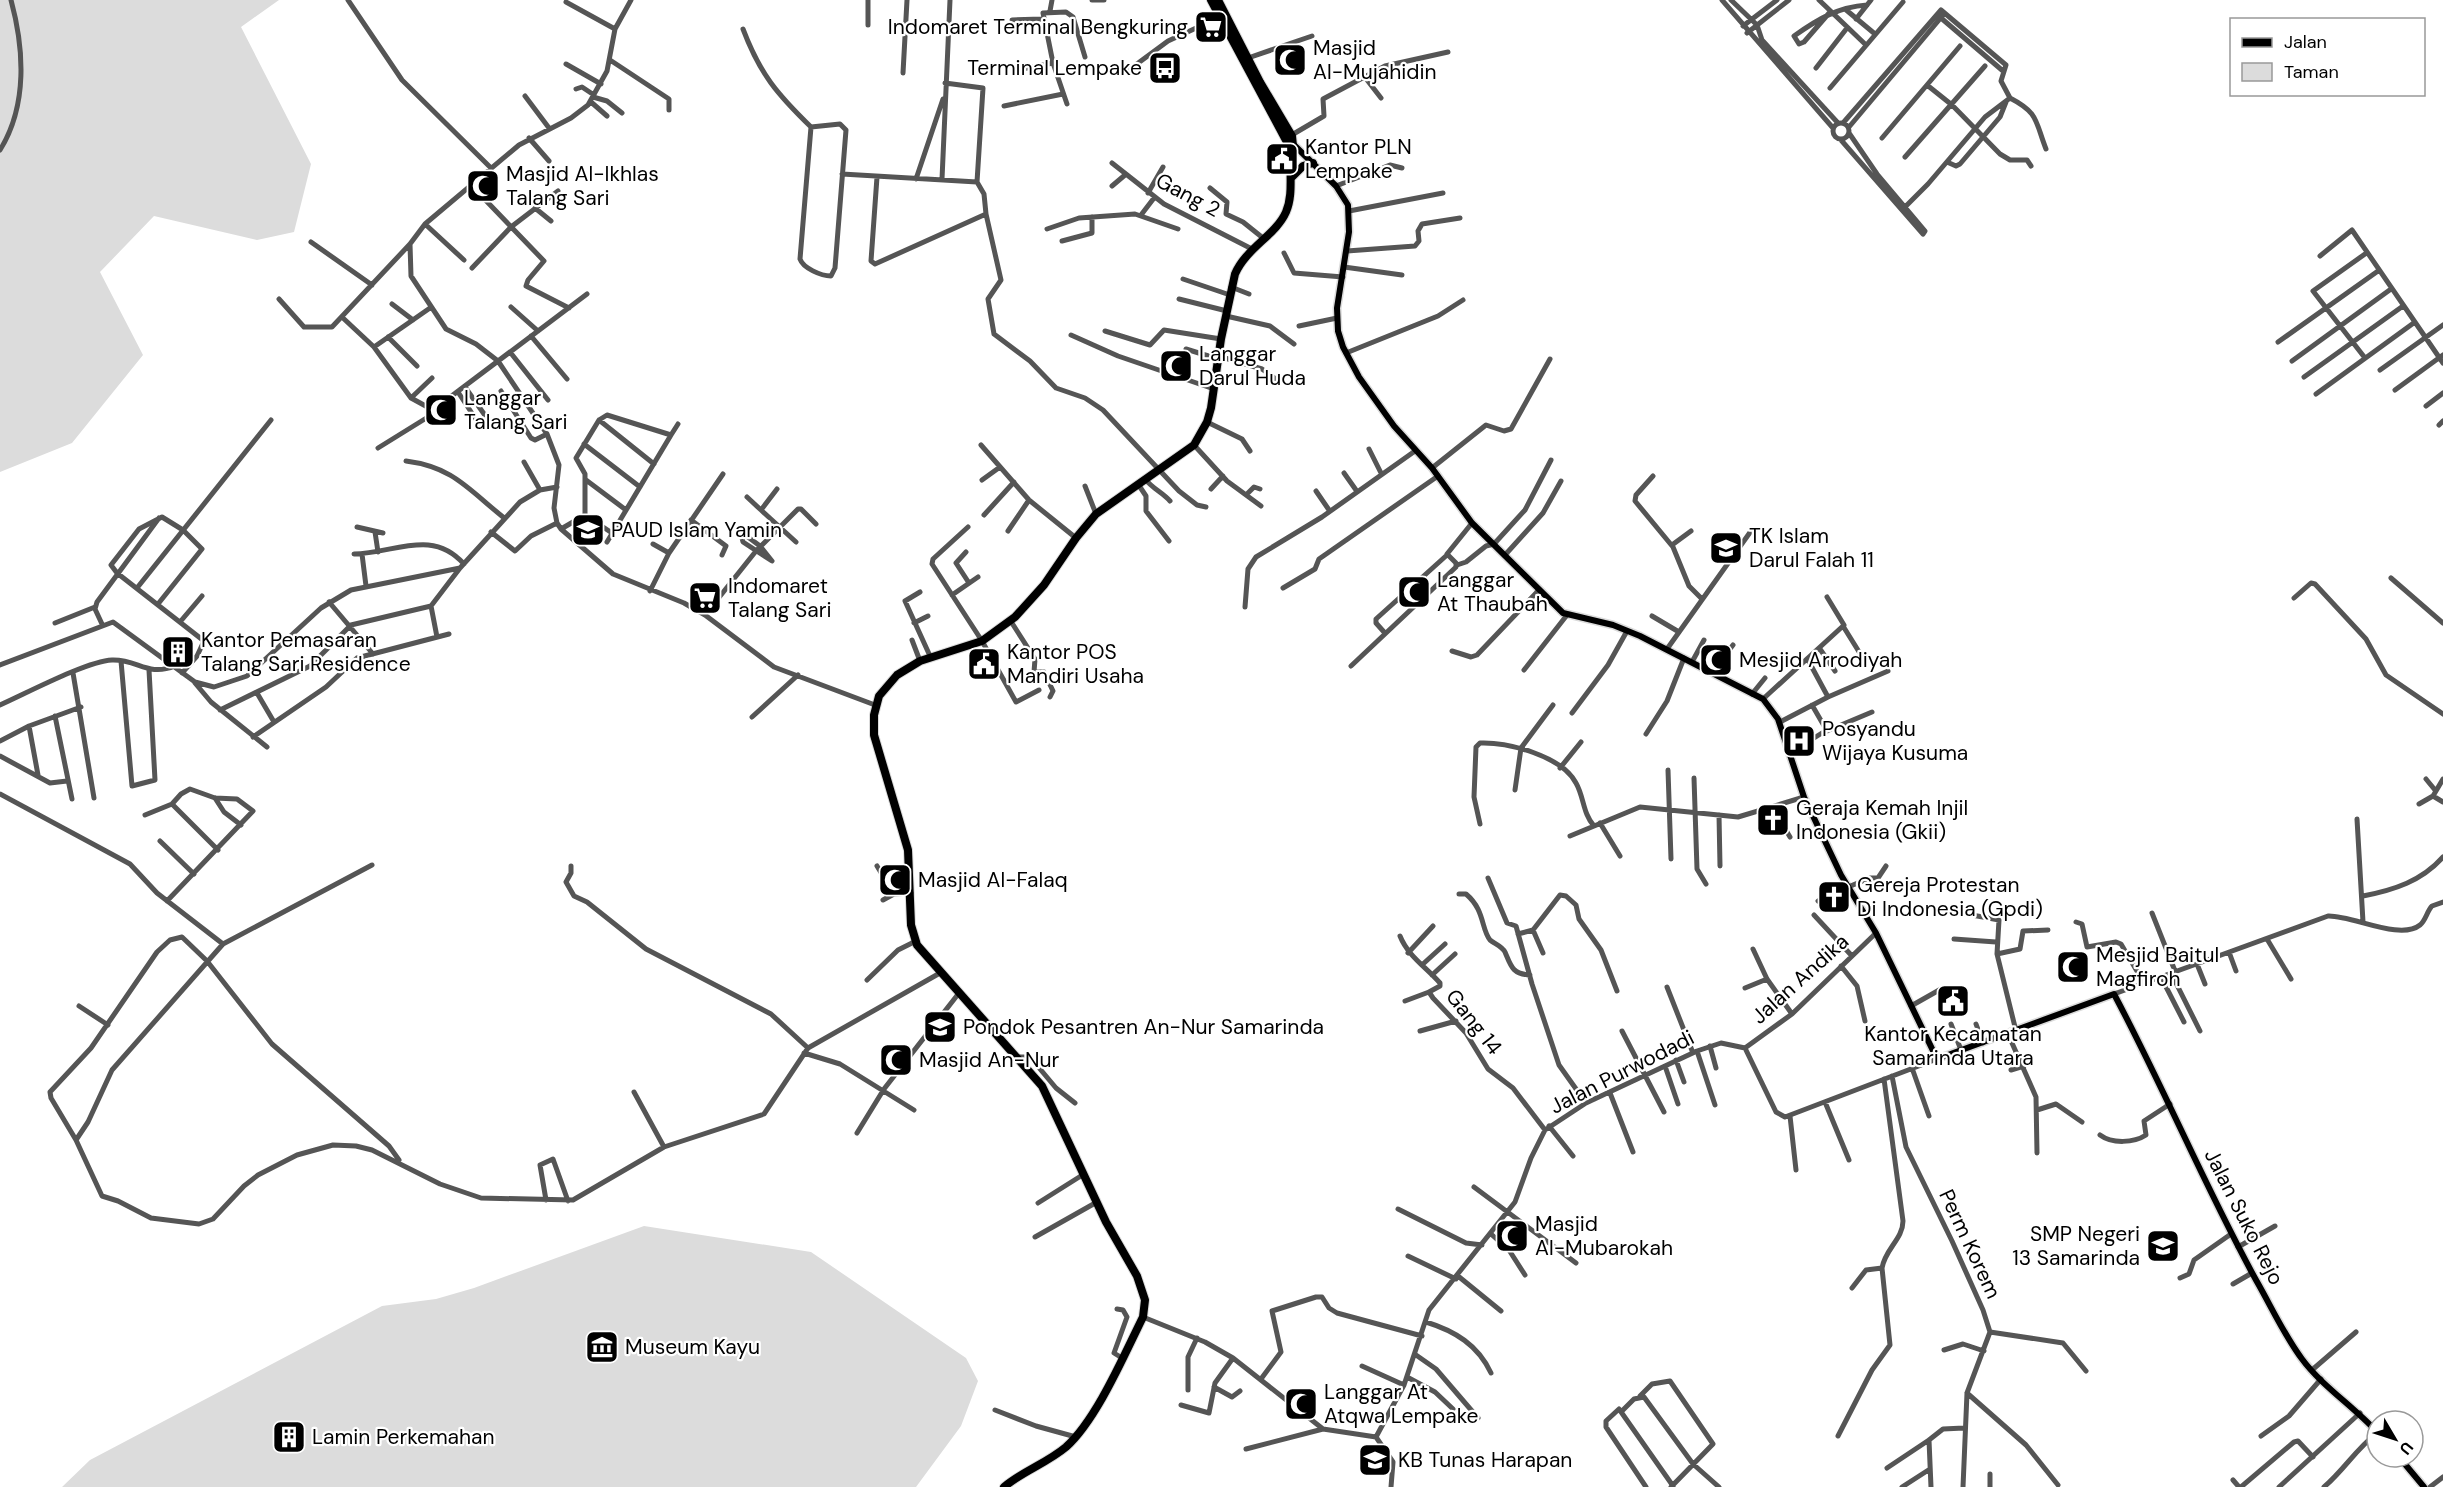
<svg xmlns="http://www.w3.org/2000/svg" width="2443" height="1487" viewBox="0 0 2443 1487" font-family="'DM Sans',sans-serif">
	<rect width="100%" height="100%" fill="#fff"/>
	<!-- green -->
	<path fill="#dcdcdc" d="M0 0H279L241 27 311 164 294 232 257 240 154 216 100 272 143 355 72 443 0 472Z
		M644 1226 811 1252 966 1358 978 1381 961 1426 916 1487H62L90 1460 382 1306 436 1299 474 1288Z"/>
	<g fill="none" stroke-linecap="round" stroke-linejoin="round">
		<!-- major casing -->
		<g stroke="#dbdbdb" stroke-width="9">
			<path id="major" d="M1291 142 1336 186 1348 205 1349 232 1337 308 1338 331 1343 347 1359 377 1394 426 1432 468 1472 523 1563 613 1613 625 1640 636 1763 699 1778 719 1804 797 1841 875 1876 933 1937 1059 2114 994C2164 1088 2205 1187 2256 1280 2271 1306 2284 1335 2302 1359 2321 1385 2354 1407 2377 1432
				M2399 1457 2424 1487"/>
		</g>
		<!-- highway casing -->
		<g stroke="#dbdbdb" stroke-width="10">
			<path id="highway" d="M1211 0 1287 142
				M1291 178 1303 166 1313 163
				M1004 1487C1023 1471 1047 1463 1066 1447 1097 1419 1124 1355 1143 1317L1145 1300 1137 1276 1106 1222 1042 1086 917 945 911 925 908 850 874 735V715L879 696 897 675 920 661 982 641 1015 617 1044 585 1076 538 1096 514 1194 445 1207 422 1211 408 1221 339 1235 274C1246 248 1276 235 1286 212 1295 191 1287 167 1293 146L1292 136 1260 82 1218 0"/>
		</g>
		<!-- minor -->
		<path stroke="#555" stroke-width="5" d="M348 0 402 80 491 168
			M631 0 615 29 607 71 588 105 571 118 519 145 425 224 410 244 411 276 446 329 476 344 498 361 547 434 559 465 554 508 557 523 561 529 613 574 684 603 705 615 774 667 875 705
			M1092 0H1104
			M1722 0 1833 128
			M1731 0 1757 25 1762 40 1838 123
			M1819 0 1866 45
			M566 2 615 29
			M1845 9 1875 34
			M1050 11 1052 0
			M1830 12 1804 42 1799 44 1794 36C1818 19 1838 7 1867 5
			M1941 18 2003 71
			M1856 19 1871 0
			M1012 20 1042 19
			M868 25V0
			M1743 26 1777 0
			M743 29C760 74 777 94 811 127
			M1747 33 1789 0
			M1248 58 1312 36
			M610 60 669 99V110
			M566 64 601 84
			M1816 68 1847 28
			M1017 70 1053 63
			M1126 72 1168 41 1220 17
			M903 73 907 0
			M1364 76 1381 98
			M945 83 983 88 977 182
			M1927 85 1952 105 2000 154 2010 160H2027L2031 166
			M1830 88 1903 2
			M576 89 582 87 594 95
			M525 96 549 128
			M593 97 607 101 622 113
			M2010 98C2039 113 2035 121 2046 149
			M591 102 607 116
			M1067 104 1053 63 1043 13 1066 12 1073 17 1085 57
			M1004 106 1063 94
			M1833 131a8 8 0 1 1 16 0a8 8 0 1 1-16 0Z
			M1843 123 1941 10 2006 65 2001 81 2010 98 1985 117 1928 184 1906 206
			M840 124 846 130 835 268 831 276C821 276 803 268 800 259L811 127Z
			M1849 127 1944 14
			M1849 133 1877 174 1925 231 1923 234
			M1290 136 1324 116 1323 99 1385 66 1448 52
			M529 138 549 161
			M1882 138 1960 46
			M1841 140 1923 234
			M0 150C28 105 24 48 11 0
			M1905 157 1985 66
			M1947 162 1956 166 1960 164 2000 117 2006 102
			M1112 163 1164 204 1252 249
			M842 174 977 182 984 194 986 214 875 264 871 261 877 177
			M916 179 943 99
			M942 179 950 0
			M471 185 544 261 528 280 526 286 569 308
			M1112 186 1125 175
			M1336 186 1390 165 1402 168
			M1210 188 1227 202 1226 214 1243 222 1263 238
			M1148 193 1163 167
			M535 208 551 221
			M1349 211 1443 193
			M986 214 1001 280 988 299 994 334 1030 361 1056 388 1085 398 1103 410 1179 491 1197 505 1206 507
			M1141 215 1154 198
			M425 224 464 260
			M1047 229 1079 218 1135 214 1178 229
			M1062 241 1092 233V217
			M311 242 372 285
			M1347 251 1415 246 1419 241 1418 231 1422 224 1460 218
			M1284 253 1294 273 1343 277
			M2320 256 2352 230 2443 363
			M1344 267 1402 275
			M472 268 511 227 558 191
			M1183 279 1230 295
			M1231 287 1249 294
			M279 299 304 327H332L410 244
			M1179 299 1227 311
			M392 304 413 320
			M511 307 538 331
			M1226 316 1270 326 1294 344
			M343 318 374 347 411 398 433 410 587 294
			M1299 326 1337 318
			M1105 331 1150 345 1164 330 1221 339
			M1071 335 1118 356 1214 389
			M531 336 567 379
			M388 337 417 366
			M2278 342 2378 271
			M374 347 430 308
			M1186 349 1218 359
			M510 352 548 400
			M1346 353 1438 316 1463 300
			M1218 356 1262 369 1280 382
			M2365 358 2313 291 2365 254
			M2292 361 2391 289
			M2380 370 2443 325
			M2304 377 2403 306
			M465 387 489 421
			M2395 390 2443 355
			M501 391 531 438 535 440 547 434
			M458 392 477 421
			M2316 394 2415 322
			M411 398 432 378
			M2426 406 2443 393
			M599 420 654 464
			M1207 422 1242 439 1250 451
			M2439 425 2443 421
			M671 435 678 424
			M584 444 640 487
			M981 445 1029 500 1076 538
			M1194 445 1227 481 1261 506
			M378 448 428 417 433 410
			M1369 449 1381 473
			M406 461C453 467 468 489 503 517
			M524 462 540 490
			M1432 468 1486 425 1504 431 1511 429 1550 359
			M1344 473 1356 490
			M1653 476 1636 495 1635 501 1673 547 1689 586 1701 598
			M1145 479C1153 489 1162 492 1170 501
			M586 480 626 510
			M982 480 1000 467
			M1138 484 1146 496V511L1169 541
			M1085 486 1096 514
			M777 489 761 510 796 542
			M1211 489 1223 476
			M1316 491 1329 510
			M1247 494 1254 487 1260 489
			M747 497 761 510
			M984 515 1014 482
			M691 520 726 546 722 555
			M357 527 383 533
			M968 527 933 559 932 564 982 641 1016 702 1039 690
			M561 529 585 515
			M1008 531 1029 500
			M375 532 378 552
			M491 532 515 551 531 536 557 523
			M744 534 760 546 772 561 743 542 742 538Z
			M607 542 671 435 607 415 599 420 576 458 585 474V515L612 533
			M653 544 669 553
			M1672 545 1691 531
			M966 552 956 563 969 583
			M354 554C395 553 432 528 464 564
			M362 554 366 586
			M1505 555 1543 513 1561 481
			M1457 565 1466 562 1486 546 1494 544 1525 510 1551 460
			M2391 578 2443 623
			M137 588 271 420
			M1283 588 1315 569 1319 559 1438 476
			M650 591 669 553 723 474
			M920 592 905 601 930 656
			M952 595 978 577
			M1827 597 1844 625
			M2294 598 2311 583 2315 584 2366 639 2386 675 2443 714
			M329 602 373 654
			M158 604 202 549 183 530 162 517 139 529 111 565 117 573 204 641 197 656 182 673
			M431 606 437 637
			M1245 607 1248 569 1256 557 1322 517 1415 451
			M705 615 756 551 798 509H801L816 524
			M1652 616 1679 632
			M1010 620 1035 659 1034 672H1044L1053 691 1050 697
			M180 622 202 596
			M55 623 95 607
			M914 623 928 616
			M102 624 95 609 97 602 159 518
			M1384 632 1376 623V619L1447 555
			M912 640 920 661
			M1667 649 1751 531
			M1820 649 1835 671
			M1452 651 1471 657 1477 655 1539 590
			M1808 660 1828 697
			M121 661 132 786 155 780 149 670
			M1692 662 1704 640
			M0 665 113 622 195 682 214 687 247 676 321 608 351 590 460 568 520 502 540 490 557 487
			M1351 666 1456 567V563L1447 554 1472 523
			M1524 670 1567 615
			M1712 672 1733 645
			M73 673 94 798
			M195 683 211 702 267 747
			M257 693 274 722
			M1752 694 1765 678
			M1763 699 1843 626 1861 655
			M0 705C25 694 87 661 112 660 138 659 147 677 175 666
			M1812 705 1827 731
			M220 710 310 666 351 625 431 606 460 568
			M1572 713 1608 665 1627 631
			M55 716 72 799
			M752 717 798 675
			M1780 722 1828 697 1888 671
			M29 726 38 775
			M1646 734 1667 701 1684 658
			M253 737 326 687 357 658 449 634
			M0 741 29 726 81 707
			M1790 753 1822 733 1872 712
			M0 756 50 783 67 781
			M1560 768 1581 742
			M1668 770 1671 859
			M1694 778 1697 869 1706 884
			M2426 779 2435 790
			M2443 779 2433 796 2443 802
			M1515 790 1521 748 1553 705
			M0 794 130 864 157 893 223 944
			M215 798 224 812 241 825
			M172 804 218 850
			M2419 804 2433 796
			M1772 807 1790 837
			M145 815 172 804 181 794 190 789 215 798 237 799 253 811 167 901
			M1719 815 1720 866
			M2357 819 2363 922
			M1600 823 1620 856
			M1480 824 1474 797 1476 747 1480 743C1508 742 1562 756 1576 783 1584 797 1583 814 1594 826
			M1570 836 1640 807 1738 817 1804 797
			M160 841 194 874
			M372 865 223 944 112 1070 88 1122 76 1140 102 1196 118 1201 151 1218 199 1224 213 1219 244 1186 258 1175 297 1155 333 1145 356 1146 372 1150 440 1184 481 1198 573 1200 664 1147 764 1114 808 1048 940 973
			M571 866V873L566 882 574 896 587 902 646 949 771 1014 808 1048
			M877 866 894 894
			M1488 878 1507 923 1516 926 1532 984 1559 1065 1586 1103
			M1848 887 1870 878H1878L1886 866
			M1459 894H1466C1485 910 1481 929 1490 940 1495 944 1502 946 1505 952 1511 966 1512 974 1530 975
			M2363 896C2394 890 2422 881 2443 857
			M883 900 894 894 911 893
			M1818 901 1846 883
			M1961 913 1999 920 1997 954 2016 1031
			M2152 913 2175 971
			M1814 915 1852 956
			M2076 922 2082 924 2087 947 2116 942 2121 944 2144 983
			M1533 930 1560 895 1566 896 1576 905 1579 919 1601 950 1617 991
			M1518 934 1533 930 1543 953
			M1400 936C1408 956 1426 967 1440 983V986L1429 992 1433 998 1466 1033 1488 1069 1513 1088 1545 1130
			M1954 939 1996 942
			M2267 939 2291 979
			M1753 949 1767 979 1792 1014
			M2229 952 2236 971
			M1408 953 1433 926
			M1997 954 2020 949 2023 931 2048 930
			M1423 964 1445 944
			M2197 964 2205 984
			M1841 966 1857 986 1865 1021
			M2171 973 2200 1031
			M1432 975 1455 954
			M2161 977 2184 1022
			M867 980 898 950 916 941
			M1667 987 1693 1053
			M1745 988 1767 979
			M2114 994 2328 916C2352 915 2400 941 2420 925 2426 920 2427 911 2432 906L2443 902
			M1405 1001 1429 992
			M79 1006 108 1025
			M1911 1006 1941 989
			M1951 1024 1961 1050
			M1976 1024 1983 1043
			M1420 1031 1456 1021
			M1622 1031 1664 1112
			M2008 1034 2036 1097 2037 1153
			M1710 1046 1716 1068
			M1745 1048 1776 1112 1785 1117 1937 1059
			M1745 1048 1792 1014 1876 933
			M1697 1051 1715 1105
			M804 1053 840 1064 914 1110
			M1019 1057H1030L1056 1088 1075 1103
			M1676 1060 1684 1082
			M1665 1066 1678 1104
			M1912 1068 1929 1116
			M2011 1070 2024 1066
			M1892 1076 1906 1147 1952 1241 1983 1310 1990 1332 1967 1393 1963 1487
			M634 1092 664 1147
			M1610 1093 1633 1152
			M1825 1102 1849 1160
			M2037 1110 2056 1104 2082 1122
			M1790 1116 1796 1170
			M1549 1126 1573 1156
			M857 1133 884 1089 959 993
			M2100 1135C2112 1144 2134 1143 2146 1135L2144 1121 2170 1104
			M76 1140 51 1098 50 1092 91 1048 157 952 170 940 182 937 207 961 272 1044 389 1146 399 1160
			M1474 1187 1576 1263
			M546 1200 540 1165 553 1159 568 1201
			M1038 1203 1084 1174
			M1398 1209 1466 1243 1482 1245
			M1491 1234 1509 1250 1525 1275
			M1035 1237 1097 1202
			M2238 1247 2275 1226
			M1408 1256 1456 1279
			M1458 1276 1501 1311
			M2180 1278 2189 1274 2194 1260 2231 1234
			M2233 1284 2252 1273
			M1852 1288 1866 1270 1882 1268
			M1117 1309 1123 1310 1127 1317 1114 1353 1122 1358
			M1143 1317 1205 1342 1233 1358 1323 1429 1376 1437 1393 1462 1391 1487
			M1426 1322C1455 1331 1478 1345 1491 1373
			M1990 1332 2063 1343 2086 1371
			M1944 1350 1963 1344 1984 1351
			M1416 1355 1436 1369 1478 1418
			M1362 1366 1404 1385
			M2312 1370 2356 1332
			M1407 1377 1435 1392 1453 1409
			M1261 1379 1281 1352 1272 1311 1316 1297H1322L1329 1308 1337 1313 1422 1336
			M1214 1387 1232 1397 1240 1391
			M1188 1390V1357L1197 1338
			M1967 1393 2026 1445 2058 1485
			M1640 1396 1652 1384 1670 1381 1713 1444 1671 1487
			M1181 1405 1209 1413 1215 1383 1233 1358
			M995 1410 1036 1426 1076 1437
			M1622 1411 1634 1399 1644 1397 1693 1464 1719 1487
			M1838 1436 1872 1370 1890 1345 1882 1268C1885 1249 1903 1239 1903 1221L1884 1079
			M2261 1436 2289 1416 2321 1379
			M1376 1437 1404 1385 1429 1310 1515 1202 1531 1158 1545 1130 1586 1103 1697 1051 1721 1043 1745 1048
			M1246 1449 1323 1429
			M1887 1468 1929 1440
			M2233 1480 2239 1487
			M1646 1487 1606 1427V1421L1619 1409 1673 1486
			M1902 1487 1930 1469
			M1931 1487 1929 1440 1943 1429 1964 1428
			M1990 1487V1474
			M2241 1487 2294 1442 2298 1441 2313 1457
			M2279 1487 2360 1413
			M2324 1487C2344 1470 2356 1449 2377 1433
			M2430 1487 2443 1477"/>
		<!-- major -->
		<use href="#major" stroke="#000" stroke-width="6"/>
		<!-- highway -->
		<use href="#highway" stroke="#000" stroke-width="8"/>
	</g>
	<!-- icons -->
	<defs>
		<g id="supermarket-square" transform="scale(1.725)"><rect x="-9" y="-9" width="18" height="18" rx="4" fill="#000" stroke="#fff"/><path d="M-6-5.5h2.5l.6 2H6L4.5 2H-2.5L-4.4-4H-6ZM-1.5 3.2a1.3 1.3 0 1 0 .1 0ZM3 3.2a1.3 1.3 0 1 0 .1 0Z" fill="#fff"/></g>
		<g id="mosque-square" transform="scale(1.725)"><rect x="-9" y="-9" width="18" height="18" rx="4" fill="#000" stroke="#fff"/><path d="M3.5-4.9A6 6 0 1 0 3.5 4.9A5 5 0 1 1 3.5-4.9Z" fill="#fff"/></g>
		<g id="bus-square" transform="scale(1.725)"><rect x="-9" y="-9" width="18" height="18" rx="4" fill="#000" stroke="#fff"/><path d="M-5-6H5V4H4V6H2V4H-2V6H-4V4H-5ZM-3.5-4V0h7V-4ZM-3.5 1.2v1.5H-2V1.2ZM2 1.2v1.5H3.5V1.2Z" fill="#fff"/></g>
		<g id="civic-square" transform="scale(1.725)"><rect x="-9" y="-9" width="18" height="18" rx="4" fill="#000" stroke="#fff"/><path d="M-.6-6.5H3V-4.5H.6V-3L4-1V1h2V6H-6V1h2V-1L-.6-3ZM-1.2 2.5V6h2.4V2.5Z" fill="#fff"/></g>
		<g id="school-square" transform="scale(1.725)"><rect x="-9" y="-9" width="18" height="18" rx="4" fill="#000" stroke="#fff"/><path d="M0-5L7-2L0 1L-7-2ZM-4 1L0 2.5L4 1V4Q0 6-4 4Z" fill="#fff"/></g>
		<g id="building-square" transform="scale(1.725)"><rect x="-9" y="-9" width="18" height="18" rx="4" fill="#000" stroke="#fff"/><path d="M-4-6H4V6H1V3H-1V6H-4ZM-2.5-4.3h1.7v1.8h-1.7ZM.8-4.3h1.7v1.8H.8ZM-2.5-1h1.7V.8h-1.7ZM.8-1h1.7V.8H.8Z" fill="#fff"/></g>
		<g id="hospital-square" transform="scale(1.725)"><rect x="-9" y="-9" width="18" height="18" rx="4" fill="#000" stroke="#fff"/><path d="M-5-5h3v3.5h4V-5h3V5h-3V1.5h-4V5h-3Z" fill="#fff"/></g>
		<g id="church-square" transform="scale(1.725)"><rect x="-9" y="-9" width="18" height="18" rx="4" fill="#000" stroke="#fff"/><path d="M-1.2-6h2.4v3.5h3.3v2.4h-3.3V6h-2.4V-.1h-3.3v-2.4h3.3Z" fill="#fff"/></g>
		<g id="museum-square" transform="scale(1.725)"><rect x="-9" y="-9" width="18" height="18" rx="4" fill="#000" stroke="#fff"/><path d="M0-6L6-3V-2H-6V-3ZM-5-1h2V3h-2ZM-1-1h2V3h-2ZM3-1h2V3H3ZM-6 4H6V6H-6Z" fill="#fff"/></g>
	</defs>
	<g fill-rule="evenodd">
		<use href="#supermarket-square" x="1211" y="27"/>
		<use href="#mosque-square" x="1290" y="60"/>
		<use href="#bus-square" x="1165" y="68"/>
		<use href="#civic-square" x="1282" y="159"/>
		<use href="#mosque-square" x="483" y="186"/>
		<use href="#mosque-square" x="1176" y="366"/>
		<use href="#mosque-square" x="441" y="410"/>
		<use href="#school-square" x="588" y="530"/>
		<use href="#school-square" x="1726" y="548"/>
		<use href="#mosque-square" x="1414" y="592"/>
		<use href="#supermarket-square" x="705" y="598"/>
		<use href="#building-square" x="178" y="652"/>
		<use href="#mosque-square" x="1716" y="660"/>
		<use href="#civic-square" x="984" y="664"/>
		<use href="#hospital-square" x="1799" y="741"/>
		<use href="#church-square" x="1773" y="820"/>
		<use href="#mosque-square" x="895" y="880"/>
		<use href="#church-square" x="1834" y="897"/>
		<use href="#mosque-square" x="2073" y="967"/>
		<use href="#civic-square" x="1953" y="1001"/>
		<use href="#school-square" x="940" y="1027"/>
		<use href="#mosque-square" x="896" y="1060"/>
		<use href="#mosque-square" x="1512" y="1236"/>
		<use href="#school-square" x="2163" y="1246"/>
		<use href="#museum-square" x="602" y="1347"/>
		<use href="#mosque-square" x="1301" y="1404"/>
		<use href="#building-square" x="289" y="1437"/>
		<use href="#school-square" x="1375" y="1460"/>
	</g>
	<g text-anchor="middle" stroke-width="4.5" stroke-linejoin="round" paint-order="stroke">
		<!-- poi labels -->
		<g font-size="21" fill="#000" stroke="#fff" text-anchor="start">
			<text x="1188" y="34" text-anchor="end">Indomaret Terminal Bengkuring</text>
			<text x="1313" y="55">Masjid<tspan x="1313" dy="24">Al-Mujahidin</tspan></text>
			<text x="1142" y="75" text-anchor="end">Terminal Lempake</text>
			<text x="1305" y="154">Kantor PLN<tspan x="1305" dy="24">Lempake</tspan></text>
			<text x="506" y="181">Masjid Al-Ikhlas<tspan x="506" dy="24">Talang Sari</tspan></text>
			<text x="1199" y="361">Langgar<tspan x="1199" dy="24">Darul Huda</tspan></text>
			<text x="464" y="405">Langgar<tspan x="464" dy="24">Talang Sari</tspan></text>
			<text x="611" y="537">PAUD Islam Yamin</text>
			<text x="1749" y="543">TK Islam<tspan x="1749" dy="24">Darul Falah 11</tspan></text>
			<text x="1437" y="587">Langgar<tspan x="1437" dy="24">At Thaubah</tspan></text>
			<text x="728" y="593">Indomaret<tspan x="728" dy="24">Talang Sari</tspan></text>
			<text x="201" y="647">Kantor Pemasaran<tspan x="201" dy="24">Talang Sari Residence</tspan></text>
			<text x="1007" y="659">Kantor POS<tspan x="1007" dy="24">Mandiri Usaha</tspan></text>
			<text x="1739" y="667">Mesjid Arrodiyah</text>
			<text x="1822" y="736">Posyandu<tspan x="1822" dy="24">Wijaya Kusuma</tspan></text>
			<text x="1796" y="815">Geraja Kemah Injil<tspan x="1796" dy="24">Indonesia (Gkii)</tspan></text>
			<text x="918" y="887">Masjid Al-Falaq</text>
			<text x="1857" y="892">Gereja Protestan<tspan x="1857" dy="24">Di Indonesia (Gpdi)</tspan></text>
			<text x="2096" y="962">Mesjid Baitul<tspan x="2096" dy="24">Magfiroh</tspan></text>
			<text x="963" y="1034">Pondok Pesantren An-Nur Samarinda</text>
			<text x="1953" y="1041" text-anchor="middle">Kantor Kecamatan<tspan x="1953" dy="24">Samarinda Utara</tspan></text>
			<text x="919" y="1067">Masjid An-Nur</text>
			<text x="1535" y="1231">Masjid<tspan x="1535" dy="24">Al-Mubarokah</tspan></text>
			<text x="2140" y="1241" text-anchor="end">SMP Negeri<tspan x="2140" dy="24">13 Samarinda</tspan></text>
			<text x="625" y="1354">Museum Kayu</text>
			<text x="1324" y="1399">Langgar At<tspan x="1324" dy="24">Atqwa Lempake</tspan></text>
			<text x="312" y="1444">Lamin Perkemahan</text>
			<text x="1398" y="1467">KB Tunas Harapan</text>
		</g>
		<!-- street labels -->
		<g font-size="21" fill="#000" stroke="#fff">
			<text transform="translate(1188 195) rotate(28)" y="7">Gang 2</text>
			<text transform="translate(1800 979) rotate(-42)" y="7">Jalan Andika</text>
			<text transform="translate(1474 1022) rotate(52)" y="7">Gang 14</text>
			<text transform="translate(1622 1072) rotate(-27)" y="7">Jalan Purwodadi</text>
			<text transform="translate(2244 1217) rotate(63)" y="7">Jalan Suko Rejo</text>
			<text transform="translate(1970 1244) rotate(65)" y="7">Perm Korem</text>
		</g>
	</g>
	<!-- legend -->
	<rect x="2230" y="18" width="195" height="78" fill="#ffffff" stroke="#999999" stroke-width="1.5"/>
	<rect x="2242" y="38" width="30" height="9" fill="#000000" stroke="#999999" stroke-width="1.5"/>
	<text x="2284" y="48" font-size="18" fill="#000000">Jalan</text>
	<rect x="2242" y="63" width="30" height="18" fill="#dcdcdc" stroke="#999999" stroke-width="1.5"/>
	<text x="2284" y="78" font-size="18" fill="#000000">Taman</text>
	<!-- north arrow -->
	<g transform="translate(2395 1439) rotate(129)"><circle r="28" fill="#ffffff" stroke="#999999" stroke-width="1.5"/>
	<path d="M0-4.5L10 22L0 15L-10 22Z" fill="#000000"/>
	<text y="-9" font-size="16" font-weight="bold" text-anchor="middle" fill="#000000">U</text>
	</g>
</svg>
